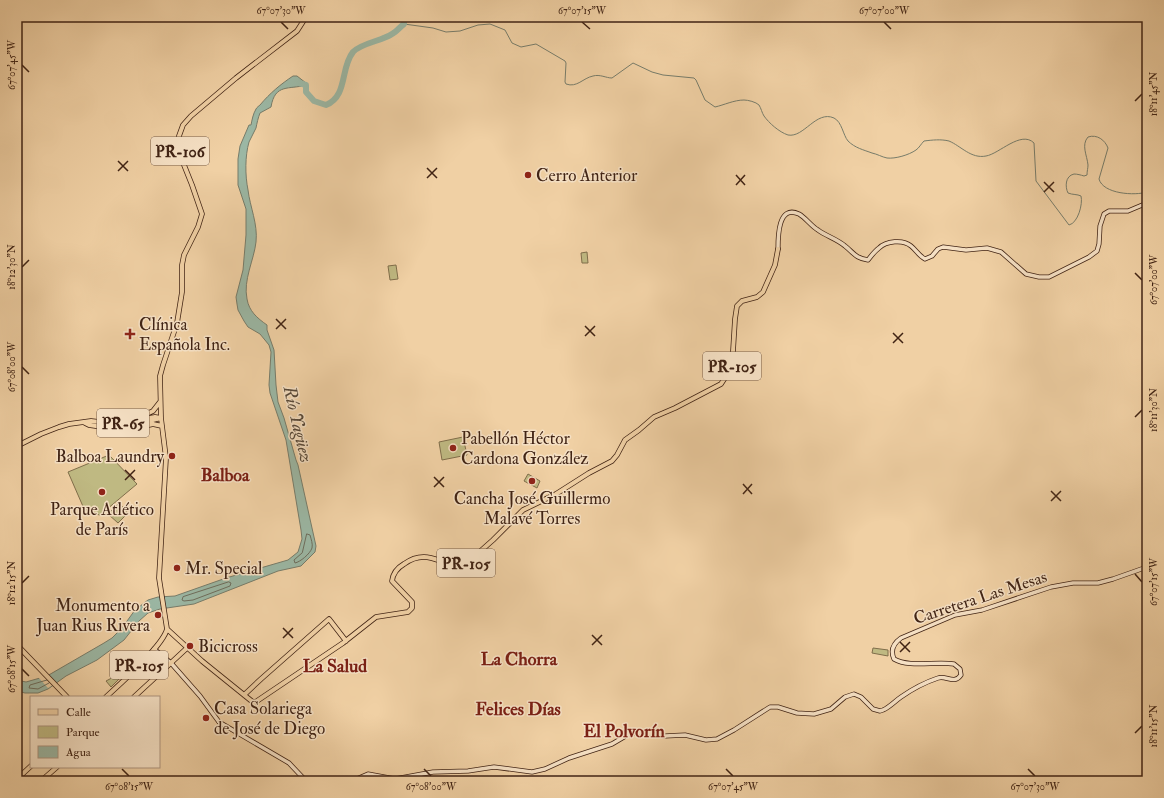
<svg xmlns="http://www.w3.org/2000/svg" width="1164" height="798" viewBox="0 0 1164 798" font-family="'IM FELL Double Pica',serif">
	<rect width="100%" height="100%" fill="#f0d0a4"/>
	<filter id="stains"><feTurbulence type="fractalNoise" baseFrequency=".005" numOctaves="4"/><feColorMatrix values="0 0 0 0 .2 0 0 0 0 .09 0 0 0 0 .02 0 0 0 .5 -.17"/></filter>
	<radialGradient id="worn" r=".72"><stop offset=".6" stop-color="#630" stop-opacity="0"/><stop offset="1" stop-color="#630" stop-opacity=".3"/></radialGradient>
	<!-- green -->
	<path fill="#bfb982" stroke="#806e4b" d="M587 252 588 263H582L581 253Z
		M396 265 398 279 390 280 388 266Z
		M463 437 467 455 442 460 439 442Z
		M109 455 137 484 100 515 95 514 90 507 85 511 68 472Z
		M528 474 540 481 537 488 524 481Z
		M119 503 128 513 118 523 108 514Z
		M873 648 888 650V656L872 653Z
		M125 671 126 672 111 687 106 681Z"/>
	<!-- water -->
	<path fill="#9bb7a4" stroke="#777c6a" d="M293 76H297L306 83V85C289 90 275 83 271 107L260 113C258 118 257 123 256 128 254 133 251 137 249 142 245 156 245 175 248 190 250 207 258 224 256 242 254 260 243 280 247 299 249 311 257 318 267 325V330L274 350 276 385 278 402 284 418 296 460 298 465 316 546 315 552 301 566 278 571 194 604 160 609 148 613 139 621 124 640 97 660 66 676 48 689 38 693H25L17 691V680L26 682 47 676 104 643 112 638 122 628 135 610 148 600 158 597 175 596 226 578 288 560 298 552 302 539 301 530 286 440 270 393 269 385 271 352 269 345 260 334 248 327 244 321 238 310 237 304 236 297 243 270 246 235V209L238 185V159L240 146 249 125H251C252 120 253 114 256 109 257 107 259 106 260 105 270 93 281 84 293 76Z"/>
	<!-- pier -->
	<path fill="#f0d0a4" d="M47 673 56 683 48 688 38 677Z"/>
	<g fill="none" stroke-linecap="round" stroke-linejoin="round">
		<!-- shore -->
		<path stroke="#6e6d5c" stroke-width="1" d="M307 534 310 535C311 539 313 544 312 548 310 554 300 562 295 563L294 560 302 553Z
			M229 582 231 583 230 586 193 600 184 601 182 600 183 597Z
			M47 680 30 685 29 688 38 689 49 683"/>
		<!-- stream -->
		<path stroke="#777c6a" stroke-width="1" d="M404 24 433 28 446 32 460 31 478 25 490 24 505 30 512 43 521 47 536 44 565 61 566 63 565 82 566 84C577 88 583 78 593 76 600 74 606 78 612 78L633 63 652 72 663 75 694 78 696 80 705 100 715 107C724 105 734 100 744 100 748 100 756 102 759 105 761 108 762 113 764 116 769 123 779 132 788 135 804 138 816 110 834 118 842 122 843 135 848 141 855 148 864 150 872 153 877 154 882 157 887 158 895 159 909 155 916 150 919 148 921 144 924 141 932 140 941 139 949 141 961 146 971 159 986 156 999 154 1021 130 1034 143L1036 181 1069 225C1078 223 1083 204 1081 196 1077 194 1073 195 1068 193 1065 187 1065 176 1074 174 1077 174 1081 175 1084 176L1087 175C1087 171 1088 168 1088 165 1087 155 1081 145 1088 137 1097 134 1105 140 1108 148L1099 179C1103 194 1135 196 1147 192"/>
		<!-- river -->
		<path stroke="#9bb7a4" stroke-width="6" d="M299 83 306 85V92L314 101 326 105C348 96 340 68 353 52 361 43 382 41 392 34 396 32 400 27 404 24V17"/>
		<!-- secondary casing -->
		<g stroke="#402314" stroke-width="5">
			<path id="secondary" d="M778 249C778 237 778 204 799 214 806 218 811 226 818 230 826 236 837 239 845 246 854 253 855 258 868 260 871 256 875 251 879 248 886 241 903 239 911 246 916 250 919 256 925 259L932 256 938 249 943 247 966 250 987 248 1001 252 1026 274 1039 277H1049L1089 257 1097 251 1099 244 1100 226 1104 214 1109 211H1128L1147 203
				M154 649 171 663 200 696 219 722 289 763 306 781
				M352 781 368 774 395 779 433 772 468 771 494 767 532 772 545 769 569 758 612 744 629 734 640 732 665 736 685 735 706 740 717 739 734 730 770 707H778L797 713 814 714 831 709 845 697 854 694 861 697 873 709 880 711 883 710C890 707 895 701 901 697 911 690 926 682 938 678 946 675 954 685 961 675L960 669 954 664C936 661 909 668 894 659 890 650 894 643 901 638L955 615 982 610 1051 587 1073 583H1098L1113 579 1147 567"/>
		</g>
		<!-- primary casing -->
		<g stroke="#402314" stroke-width="5.5">
			<path id="primary" d="M132 421 153 411 160 402
				M85 423 89 425 116 429 161 418
				M131 429 153 424 162 426
				M17 446 41 434 59 427 69 424 91 421 116 424 155 417 161 418
				M167 629 202 661 254 703 343 643 376 617 408 612 412 608V602L392 581C393 573 397 568 404 564 431 545 444 572 467 563L493 540 523 510 556 494 589 473 612 461 617 455 625 440 639 430 654 417 675 408 721 384 732 367 735 319 737 306 742 301 757 297 763 292 775 265 778 249
				M17 645 67 697
				M244 695 261 679 329 619 346 641
				M106 697C120 684 163 646 167 629L159 578 166 458 161 418 160 376 163 365 177 323 182 292V265L184 255 198 227 202 214 192 185 180 155 178 144 179 136 183 125 191 116 236 78 297 31 306 17
				M134 697 187 648
				M17 779 31 766
				M41 781 57 767"/>
		</g>
		<!-- secondary -->
		<use href="#secondary" stroke="#f5e0c4" stroke-width="3.5"/>
		<!-- primary -->
		<use href="#primary" stroke="#f0d0a4" stroke-width="4"/>
	</g>
	<!-- ticks -->
	<path fill="none" stroke="#402314" stroke-width="1.5" d="M281 22 288 29M582 22 590 29M884 22 891 29M22 65 29 72M1135 101 1142 94M118 161 128 171M427 168 437 178M118 171 128 161M736 175 745 185M427 178 437 168M1044 182 1054 192M736 185 745 175M1044 192 1054 182M22 267 29 260M1135 273 1142 280M276 319 286 329M585 326 595 336M276 329 286 319M893 333 903 343M585 336 595 326M893 343 903 333M22 367 29 374M1135 417 1142 410M125 470 135 480M434 477 444 487M125 480 135 470M743 484 752 494M434 487 444 477M1051 491 1061 501M743 494 752 484M1051 501 1061 491M1135 574 1142 582M22 583 29 576M283 628 293 638M592 635 602 645M283 638 293 628M900 642 910 652M592 645 602 635M900 652 910 642M22 669 29 676M1135 733 1142 726M122 769 129 776M424 769 431 776M726 769 733 776M1028 769 1035 776"/>
	<!-- markers -->
	<g fill="#8f2418" stroke="#f5e0c4" stroke-width="1.5">
		<circle cx="528" cy="175" r="4"/>
		<path d="M128 328h4v4h4v4h-4v4h-4v-4h-4v-4h4z"/>
		<circle cx="453" cy="448" r="4"/>
		<circle cx="172" cy="456" r="4"/>
		<circle cx="532" cy="481" r="4"/>
		<circle cx="102" cy="492" r="4"/>
		<circle cx="177" cy="568" r="4"/>
		<circle cx="158" cy="615" r="4"/>
		<circle cx="190" cy="646" r="4"/>
		<circle cx="206" cy="718" r="4"/>
	</g>
	<g text-anchor="middle" stroke-width="3" stroke-linejoin="round" paint-order="stroke">
		<!-- shield labels -->
		<g fill="#f5e0c4" stroke="#765c49" stroke-width="1">
			<rect x="151" y="137" width="58" height="28" rx="3"/>
			<rect x="703" y="352" width="58" height="28" rx="3"/>
			<rect x="97" y="409" width="52" height="28" rx="3"/>
			<rect x="437" y="549" width="58" height="28" rx="3"/>
			<rect x="110" y="651" width="58" height="28" rx="3"/>
		</g>
		<g font-size="16" font-weight="bold" fill="#402314">
			<text x="180" y="157">PR-106</text>
			<text x="732" y="372">PR-105</text>
			<text x="123" y="429">PR-65</text>
			<text x="466" y="569">PR-105</text>
			<text x="139" y="671">PR-105</text>
		</g>
		<!-- poi labels -->
		<g font-size="17" fill="#402314" stroke="#f5e0c4" text-anchor="start">
			<text x="536" y="181">Cerro Anterior</text>
			<text x="139" y="330">Clínica<tspan x="139" dy="20">Española Inc.</tspan></text>
			<text x="461" y="444">Pabellón Héctor<tspan x="461" dy="20">Cardona González</tspan></text>
			<text x="164" y="462" text-anchor="end">Balboa Laundry</text>
			<text x="532" y="504" text-anchor="middle">Cancha José Guillermo<tspan x="532" dy="20">Malavé Torres</tspan></text>
			<text x="102" y="515" text-anchor="middle">Parque Atlético<tspan x="102" dy="20">de París</tspan></text>
			<text x="185" y="574">Mr. Special</text>
			<text x="150" y="611" text-anchor="end">Monumento a<tspan x="150" dy="20">Juan Rius Rivera</tspan></text>
			<text x="198" y="652">Bicicross</text>
			<text x="214" y="714">Casa Solariega<tspan x="214" dy="20">de José de Diego</tspan></text>
		</g>
		<!-- street labels -->
		<g font-size="17" fill="#402314" stroke="#f5e0c4">
			<text transform="translate(980 597) rotate(-18)" y="6">Carretera Las Mesas</text>
		</g>
		<!-- water labels -->
		<g font-size="18" font-style="italic" fill="#574838" stroke="#f5e0c4">
			<text transform="translate(298 424) rotate(77)" y="6">Río Yagüez</text>
		</g>
		<!-- neighbourhood labels -->
		<g font-size="18" font-weight="bold" fill="#7a1f14" stroke="#f5e0c4">
			<text x="225" y="481">Balboa</text>
			<text x="519" y="665">La Chorra</text>
			<text x="335" y="672">La Salud</text>
			<text x="518" y="715">Felices Días</text>
			<text x="624" y="737">El Polvorín</text>
		</g>
	</g>
	<!-- margin -->
	<rect width="1164" height="798" fill="none" stroke="#f0d0a4" stroke-width="44"/>
	<!-- legend -->
	<rect x="30" y="696" width="130" height="72" fill="#f5e0c4" stroke="#ad947e"/>
	<rect x="38" y="709" width="20" height="6" fill="#f0d0a4" stroke="#ad947e"/>
	<text x="66" y="716" font-size="12" fill="#402314">Calle</text>
	<rect x="38" y="726" width="20" height="12" fill="#bfb982" stroke="#ad947e"/>
	<text x="66" y="736" font-size="12" fill="#402314">Parque</text>
	<rect x="38" y="746" width="20" height="12" fill="#9bb7a4" stroke="#ad947e"/>
	<text x="66" y="756" font-size="12" fill="#402314">Agua</text>
	<rect x="22" y="22" width="1120" height="754" fill="none" stroke="#402314" stroke-width="1.5"/>
	<g font-size="10" text-anchor="middle" fill="#402314">
		<text x="281" y="14">67°07'30"W</text>
		<text x="582" y="14">67°07'15"W</text>
		<text x="884" y="14">67°07'00"W</text>
		<text transform="translate(11 65) rotate(-90)" y="4">67°07'45"W</text>
		<text transform="translate(1153 94) rotate(-90)" y="4">18°11'45"N</text>
		<text transform="translate(11 267) rotate(-90)" y="4">18°12'30"N</text>
		<text transform="translate(1153 280) rotate(-90)" y="4">67°07'00"W</text>
		<text transform="translate(11 367) rotate(-90)" y="4">67°08'00"W</text>
		<text transform="translate(1153 410) rotate(-90)" y="4">18°11'30"N</text>
		<text transform="translate(1153 582) rotate(-90)" y="4">67°07'15"W</text>
		<text transform="translate(11 583) rotate(-90)" y="4">18°12'15"N</text>
		<text transform="translate(11 669) rotate(-90)" y="4">67°08'15"W</text>
		<text transform="translate(1153 726) rotate(-90)" y="4">18°11'15"N</text>
		<text x="129" y="790">67°08'15"W</text>
		<text x="431" y="790">67°08'00"W</text>
		<text x="733" y="790">67°07'45"W</text>
		<text x="1035" y="790">67°07'30"W</text>
	</g>
	<rect width="100%" height="100%" filter="url(#stains)"/>
	<rect width="100%" height="100%" fill="url(#worn)"/>
</svg>
